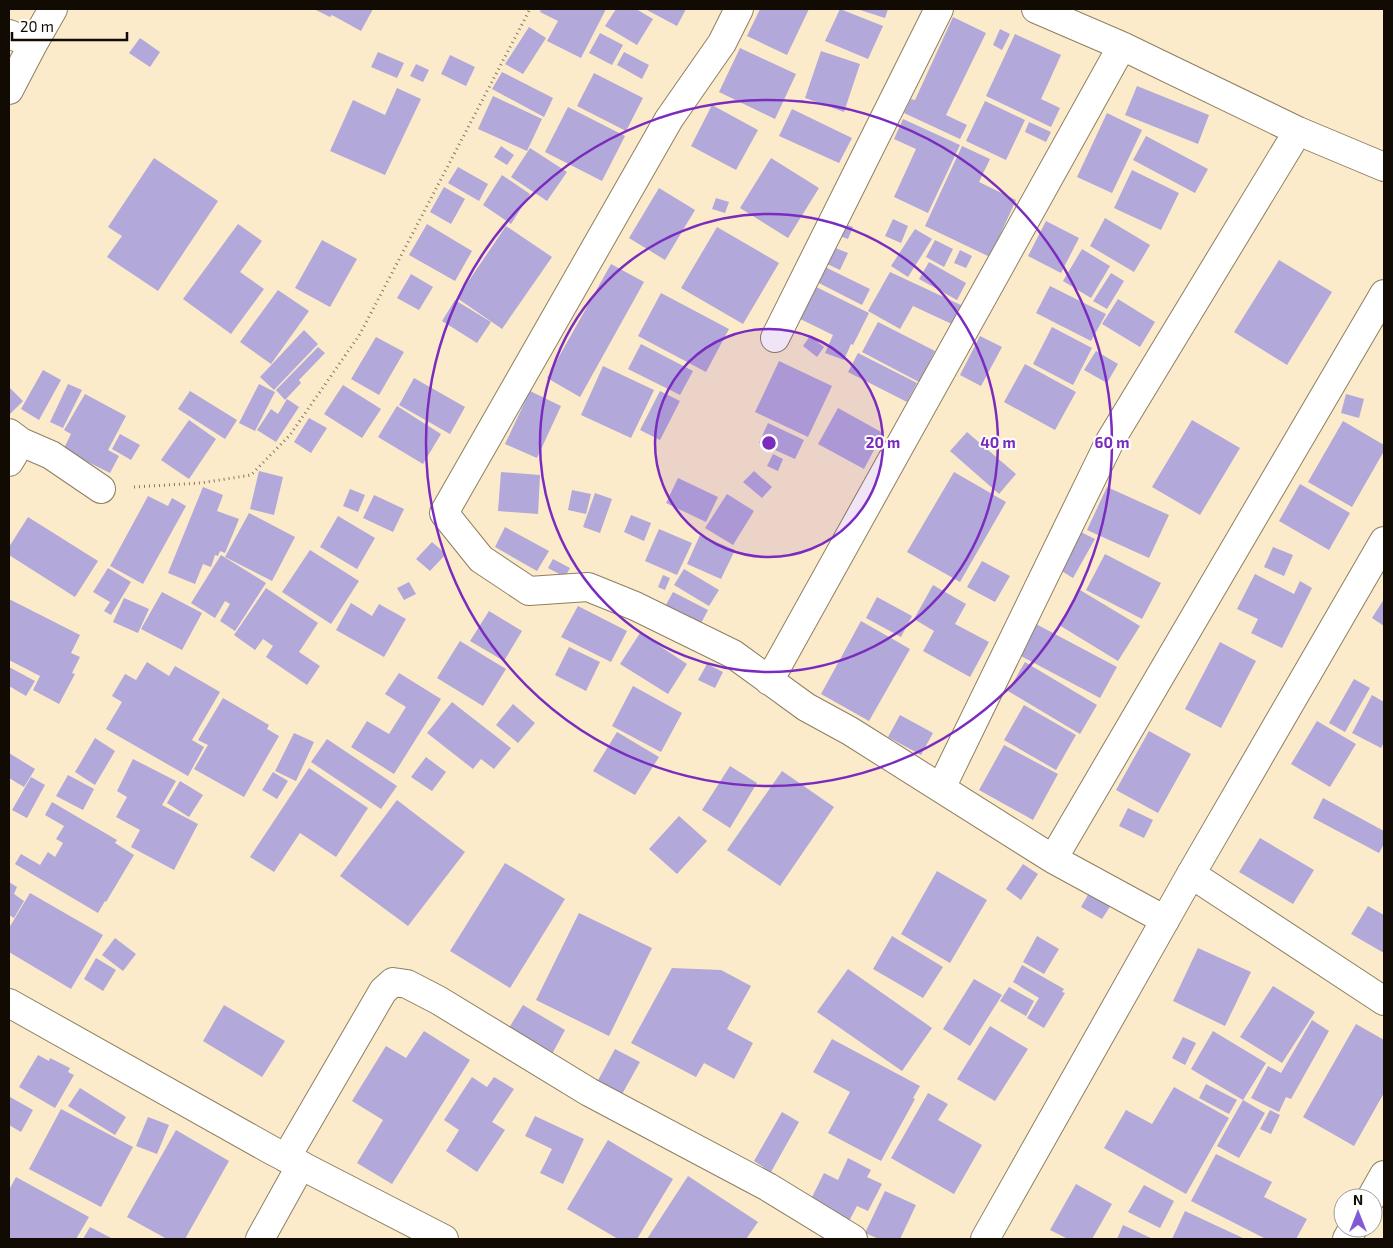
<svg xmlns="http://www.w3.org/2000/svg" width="1393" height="1248" viewBox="0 0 1393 1248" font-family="'Exo 2',sans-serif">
	<rect width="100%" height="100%" fill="#fbebca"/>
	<!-- building -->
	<path fill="#b2a8d9" d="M314 9H373L361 31 332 15 330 17Z
		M541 9H606L581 58 547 41 558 21 540 12Z
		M616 9H636L653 19 637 45 605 26Z
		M645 9H686L677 26Z
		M760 9H809L787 55 747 36Z
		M840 9 883 26 868 59 825 41Z
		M857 9H888L885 18Z
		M953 17 986 33 946 115 967 125 960 139 904 113 911 99 915 100Z
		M529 27 546 38 523 74 505 64Z
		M1000 29 1010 34 1002 50 993 45Z
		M600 33 623 45 612 65 589 53Z
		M1015 34 1061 55 1041 99 1060 108 1051 127 986 96Z
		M140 38 160 52 150 67 129 53Z
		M740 48 796 74 775 119 719 92Z
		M821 51 860 64 844 112 805 98Z
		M378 52 404 63 397 78 371 67Z
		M624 52 649 65 642 79 617 65Z
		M450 55 475 67 466 86 441 74Z
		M416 64 429 70 423 82 410 76Z
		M502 72 553 98 544 117 492 89Z
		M594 73 643 98 626 131 577 106Z
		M1137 86 1209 115 1198 144 1125 115Z
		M397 88 421 99 385 175 330 151 353 100 385 115Z
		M493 96 542 119 527 151 478 129Z
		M985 101 1025 120 1006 160 966 141Z
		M712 105 758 130 736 170 691 146Z
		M568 107 625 136 602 181 545 152Z
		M792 109 852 138 839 163 779 136Z
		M1107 113 1142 130 1112 193 1077 177Z
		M903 119 960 145 928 213 894 197 916 149 894 139Z
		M1029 122 1051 132 1046 142 1025 132Z
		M1146 136 1208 169 1195 193 1133 160Z
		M501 146 514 155 507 165 494 157Z
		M962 146 990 159 979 182 1016 200 990 257 925 226Z
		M530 148 567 172 547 201 511 177Z
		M154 158 218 201 158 291 107 257 122 236 108 227Z
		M771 158 819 188 788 238 740 208Z
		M458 167 488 184 479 201 448 183Z
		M1132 170 1179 193 1161 230 1114 208Z
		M502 175 530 194 511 224 483 205Z
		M444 187 465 199 451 224 430 212Z
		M659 188 695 210 665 260 629 238Z
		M716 198 729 202 725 213 712 209Z
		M1105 218 1150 245 1134 272 1090 246Z
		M893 219 908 226 901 243 885 236Z
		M1046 221 1079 238 1061 273 1028 256Z
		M839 222 853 227 848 239 834 234Z
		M238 224 262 241 240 272 264 289 231 334 183 299Z
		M427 224 472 251 455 281 409 255Z
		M506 226 552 257 502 329 457 298Z
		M717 227 779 263 743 324 681 288Z
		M915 229 932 239 908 277 891 266Z
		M322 240 357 259 330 307 295 288Z
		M935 240 953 249 944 267 926 257Z
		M828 245 848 253 840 270 821 261Z
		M1082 249 1110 266 1091 298 1063 281Z
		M960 250 972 256 966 268 954 263Z
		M1279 260 1332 292 1287 365 1234 332Z
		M929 262 966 283 957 300 919 279Z
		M611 264 644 282 580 397 547 378Z
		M821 265 870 289 862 305 813 280Z
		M890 272 963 306 954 325 913 306 900 329 868 311Z
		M1111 273 1124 281 1107 309 1093 301Z
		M411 274 433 287 419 310 397 298Z
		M806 282 869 313 853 345 851 344 844 360 825 353 833 335 790 314Z
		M1050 286 1106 314 1091 341 1036 313Z
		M278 290 309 311 271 364 240 342Z
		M661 293 729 329 706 372 638 336Z
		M1118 299 1155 322 1140 347 1102 324Z
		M455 300 491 322 477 343 442 321Z
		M878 322 935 351 919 382 862 352Z
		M1052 327 1092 348 1073 385 1033 364Z
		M304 330 318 344 274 390 260 377Z
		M810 336 824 347 817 357 803 346Z
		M980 336 1002 347 981 386 960 375Z
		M376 337 404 352 379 395 351 379Z
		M641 344 693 371 680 395 628 369Z
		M318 347 325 353 299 380 301 383 285 400 276 390Z
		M1096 351 1118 364 1107 383 1084 370Z
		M858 353 917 383 907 402 848 372Z
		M779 361 832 386 808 437 755 412Z
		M1025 364 1076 392 1055 430 1004 402Z
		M603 366 654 390 631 438 581 415Z
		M43 370 61 380 39 420 21 409Z
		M414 378 465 407 450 434 399 405Z
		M68 384 82 390 63 428 50 422Z
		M259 384 275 392 255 431 239 423Z
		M343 385 381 409 362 438 324 414Z
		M9 387 23 401 9 415Z
		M190 391 237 420 225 439 178 409Z
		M530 391 561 406 537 458 505 444Z
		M660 391 680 401 660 440 640 430Z
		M85 394 126 416 108 450 119 456 110 473 80 458 77 463 61 454 71 434 64 430Z
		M1346 394 1364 399 1359 418 1341 413Z
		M287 399 299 407 276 442 257 430 271 409 278 414Z
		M397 406 441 434 423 464 378 437Z
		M838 408 883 433 864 469 818 444Z
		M309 418 327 428 311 453 294 442Z
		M189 420 216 439 189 479 161 460Z
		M1192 420 1240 448 1200 515 1152 487Z
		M1343 421 1384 445V451L1352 507 1308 482Z
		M768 423 804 440 795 459 759 443Z
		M967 432 1016 474 999 494 950 451Z
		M120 434 140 445 131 460 112 449Z
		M773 454 783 459 778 471 767 466Z
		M259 471 283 477 274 515 250 509Z
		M754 471 772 487 762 498 743 482Z
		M501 472 540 475 538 514 498 511Z
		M954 472 1006 502 960 582 907 552Z
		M678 478 718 497 706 522 666 503Z
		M1300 484 1350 513 1329 550 1279 521Z
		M203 487 223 495 217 511 239 519 225 553 220 551 218 556 215 555 211 567 203 564 195 584 168 573Z
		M1107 487 1169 515 1149 558 1087 530Z
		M350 489 365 495 358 512 343 506Z
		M572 490 591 494 586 514 568 510Z
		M595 493 612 499 600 533 583 527Z
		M727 494 754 511 733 545 705 528Z
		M374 495 404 509 393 532 363 518Z
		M148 496 168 506 172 498 186 506 143 584 110 566Z
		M249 513 295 537 272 581 225 557Z
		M631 515 651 523 644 541 624 532Z
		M338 516 375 538 357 569 320 547Z
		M28 517 98 561 75 597 9 555V547Z
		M505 527 549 551 537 571 495 547Z
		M659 529 692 543 677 575 645 561Z
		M1081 532 1095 539 1073 578 1060 570Z
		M700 535 735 550 721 579 687 564Z
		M432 542 446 554 430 571 416 559Z
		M1273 547 1293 555 1284 576 1264 567Z
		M310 550 359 581 331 624 282 592Z
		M1105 554 1161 583 1142 619 1086 590Z
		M221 555 266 583 235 631 220 621 230 604 225 601 215 618 191 603Z
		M553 559 570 568 565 577 548 568Z
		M982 561 1010 576 995 602 967 587Z
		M108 568 131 582 111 615 104 611 110 602 93 592Z
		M684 569 719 590 709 606 674 585Z
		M1255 574 1294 594 1300 581 1312 588 1282 648 1251 633 1258 619 1237 609Z
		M663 575 670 578 665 590 658 587Z
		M409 582 416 594 404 600 397 588Z
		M933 585 966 604 955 624 989 642 970 677 923 651 934 631 914 619Z
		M266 588 318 623 299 652 320 666 307 685 266 657 273 646 263 639 255 650 234 635Z
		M1080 590 1140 626 1118 661 1059 625Z
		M162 592 202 613 182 650 141 629Z
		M673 592 708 610 697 631 662 612Z
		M877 597 912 616 901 637 866 618Z
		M124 598 149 609 138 633 113 622Z
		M9 599 80 635 71 653 80 657 72 673 75 674 59 704 33 690 40 676 9 660Z
		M1384 599V626L1372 618Z
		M351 603 372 616 379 604 406 619 384 657 336 630Z
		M578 606 627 631 611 662 561 637Z
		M489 611 522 631 504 661 470 641Z
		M861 621 910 649 869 721 821 694Z
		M1036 624 1117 667 1100 698 1019 655Z
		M640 633 687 664 668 694 620 664Z
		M460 641 506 669 483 706 437 678Z
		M1220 642 1256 661 1221 728 1185 709Z
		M569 647 600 662 586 691 555 675Z
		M147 662 169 676 175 666 220 692 192 740 204 747 188 776 106 729 122 702 112 696 125 674 136 680Z
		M1025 662 1097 705 1080 734 1008 691Z
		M707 664 723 672 715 688 698 680Z
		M9 667 35 681 26 696 9 686Z
		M399 673 441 699 394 774 351 747 367 721 389 734 406 707 385 694Z
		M1354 679 1370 688 1345 732 1329 723Z
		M633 686 682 713 661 752 612 726Z
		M1372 695 1384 702V742L1381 748 1352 733Z
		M223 698 269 725 267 729 279 736 244 797 194 769 208 745 198 740Z
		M452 702 511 748 494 769 481 759 473 769 427 733Z
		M513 704 535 723 518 743 496 725Z
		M1024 705 1076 735 1056 770 1004 740Z
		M900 715 933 733 921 755 888 737Z
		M1317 721 1356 744 1330 787 1291 764Z
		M1149 731 1191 754 1158 813 1116 790Z
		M617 732 659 757 635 795 593 771Z
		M294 733 314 742 296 781 275 771Z
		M95 738 115 751 95 785 75 772Z
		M327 739 397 786 381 809 311 762Z
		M1004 745 1058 774 1033 820 979 790Z
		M9 753 35 769 24 787 9 778Z
		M426 757 446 772 432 791 411 777Z
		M133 759 176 781 162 805 198 824 174 870 131 847 140 830 116 817 127 797 117 791Z
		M730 766 757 783 730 828 702 810Z
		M309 768 368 808 336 857 300 833 274 872 250 857Z
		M782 771 834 807 780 886 727 850Z
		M273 772 288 781 277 799 262 790Z
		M68 775 94 789 83 810 56 796Z
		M31 777 45 785 27 818 12 810Z
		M180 781 203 795 189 817 167 803Z
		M1323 798 1384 831V844L1379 853 1313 818Z
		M397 800 465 852 408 926 340 876Z
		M52 802 117 840 115 843 134 855 106 902 105 901 98 913 15 864 21 854 40 865 48 852 55 857 63 843 56 839 64 826 45 815Z
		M1128 808 1153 820 1144 838 1119 826Z
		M679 816 707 841 677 874 649 849Z
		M1260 838 1314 870 1293 904 1239 872Z
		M505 863 565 899 510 988 450 951Z
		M1023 864 1038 874 1021 900 1006 889Z
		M937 871 987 900 950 963 901 934Z
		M9 882 17 887 14 894 24 901 14 918 9 915Z
		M30 893 103 935 71 989 9 952V928Z
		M1089 893 1111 905 1102 919 1081 907Z
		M1368 906 1384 915V953L1351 934Z
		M579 913 652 948 609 1036 536 1000Z
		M892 936 943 967 923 998 873 969Z
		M1037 936 1059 949 1044 974 1023 962Z
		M115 938 136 954 123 971 102 955Z
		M1198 948 1251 972 1225 1026 1173 1001Z
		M96 958 116 970 103 991 84 979Z
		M1022 965 1064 989 1062 992 1065 993 1044 1028 1027 1018 1039 998 1013 982Z
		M672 968 721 970 751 986 727 1029 753 1043 734 1079 704 1063 696 1077 631 1043Z
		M848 969 932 1028 902 1071 817 1012Z
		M974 979 1002 995 970 1046 943 1029Z
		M1273 986 1315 1012 1282 1063 1240 1037Z
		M1009 987 1034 1001 1026 1016 1000 1001Z
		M224 1005 285 1041 262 1077 203 1041Z
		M523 1005 565 1030 551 1056 507 1031Z
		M1312 1020 1329 1031 1291 1099 1286 1097 1279 1112 1251 1098 1268 1066 1281 1073Z
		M1356 1024 1384 1040V1093L1354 1146 1303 1117Z
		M990 1026 1028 1049 995 1101 957 1079Z
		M424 1031 470 1060 392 1184 357 1163 383 1120 352 1101 386 1046 406 1058Z
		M1213 1031 1266 1063 1243 1100 1191 1069Z
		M1183 1037 1196 1043 1185 1065 1172 1058Z
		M832 1039 920 1086 913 1098 915 1099 881 1161 828 1133 850 1092 813 1072Z
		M615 1049 640 1062 621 1096 596 1084Z
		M38 1055 49 1061 50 1058 70 1068 68 1072 74 1075 55 1108 19 1087Z
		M472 1077 487 1087 494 1077 514 1089 492 1122 505 1130 477 1172 446 1151 459 1130 444 1120Z
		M1206 1084 1237 1100 1229 1114 1199 1098Z
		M1174 1087 1229 1118 1186 1194 1104 1148 1126 1110 1152 1124Z
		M80 1088 126 1117 115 1135 68 1106Z
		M928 1093 948 1104 938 1120 982 1145 954 1194 891 1158Z
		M10 1097 33 1110 21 1132 9 1125Z
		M1243 1100 1265 1113 1239 1158 1217 1146Z
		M61 1109 133 1147 101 1207 29 1169Z
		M1270 1110 1280 1115 1271 1134 1260 1129Z
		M782 1112 799 1122 771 1172 754 1161Z
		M535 1116 584 1139 563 1184 540 1173 552 1149 525 1136Z
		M148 1117 169 1125 157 1154 136 1146Z
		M176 1130 229 1161 185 1239H167L127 1217Z
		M608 1140 673 1179 637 1239H618L567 1209Z
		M1216 1154 1272 1182 1264 1197 1307 1219 1296 1239H1266L1191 1201Z
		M848 1158 871 1170 867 1177 882 1184 868 1211 857 1206 848 1223 809 1203 824 1173 838 1180Z
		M688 1176 758 1222 746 1239H647Z
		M16 1177 89 1217 76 1239H9V1190Z
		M1076 1184 1112 1204 1092 1239H1068L1050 1230Z
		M1144 1185 1174 1201 1160 1228 1128 1212Z
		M885 1191 916 1205 900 1239H879L865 1233Z
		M1185 1211 1245 1239H1172Z
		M1123 1225 1153 1239H1117Z
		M90 1227 113 1239H83Z"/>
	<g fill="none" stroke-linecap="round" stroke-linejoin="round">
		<!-- street casing -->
		<g stroke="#8e7f62" stroke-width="30">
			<path id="street" d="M739 9 722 43 669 119 444 513 481 559 529 591 588 587 635 606 733 654 806 707 850 731 1053 859 1165 920
				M1036 9 1122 46 1298 131 1384 167
				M9 34 33 44 53 9
				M9 90 33 44
				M775 338 939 9
				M9 433 21 442 51 455 101 489
				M9 462 21 442
				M769 681 1122 46
				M941 788 1110 441 1298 131
				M1053 859 1384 294
				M1191 874 1384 1001
				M286 1158 383 991 393 982 407 984 438 1000 589 1092 768 1187 853 1239
				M1371 1198 1384 1175
				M260 1239 301 1165
				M1347 1239 1353 1228"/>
		</g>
		<!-- secondary casing -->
		<g stroke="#8e7f62" stroke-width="30">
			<path id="secondary" d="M9 1003 273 1151 444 1239
				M985 1239 1191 874 1384 541"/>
		</g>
		<!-- path -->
		<path stroke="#827763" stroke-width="3" stroke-dasharray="1 4" stroke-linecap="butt" d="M134 487 201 483 251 475 290 435 360 334 530 9"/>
		<!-- street -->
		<use href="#street" stroke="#fff" stroke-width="28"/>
		<!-- secondary -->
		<use href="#secondary" stroke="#fff" stroke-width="28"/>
	</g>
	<!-- distance rings -->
	<circle cx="769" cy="443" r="114" fill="#7b2cbf" fill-opacity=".12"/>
	<g fill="none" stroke="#7b2cbf" stroke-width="2.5">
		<circle cx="769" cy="443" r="114"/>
		<circle cx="769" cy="443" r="229"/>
		<circle cx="769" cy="443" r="343"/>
	</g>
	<circle cx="769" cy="443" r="8" fill="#7b2cbf" stroke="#fff" stroke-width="2.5"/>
	<g font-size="15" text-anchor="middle" font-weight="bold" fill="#7b2cbf" stroke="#fff" stroke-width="4" stroke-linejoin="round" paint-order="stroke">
		<text x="883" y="448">20 m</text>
		<text x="998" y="448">40 m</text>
		<text x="1112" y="448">60 m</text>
	</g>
	<!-- border -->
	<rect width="1393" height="1248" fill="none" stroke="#110b03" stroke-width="20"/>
	<!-- north arrow -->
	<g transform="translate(1358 1213)"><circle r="24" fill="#ffffff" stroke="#a09d9a"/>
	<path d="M0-4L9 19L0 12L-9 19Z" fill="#815ad4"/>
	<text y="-8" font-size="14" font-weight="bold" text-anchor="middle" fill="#110b03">N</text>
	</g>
	<!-- scale -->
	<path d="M12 32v8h115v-8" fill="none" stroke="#110b03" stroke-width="2.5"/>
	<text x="20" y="32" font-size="15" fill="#110b03" stroke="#ffffff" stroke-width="4" paint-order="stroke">20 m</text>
</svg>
